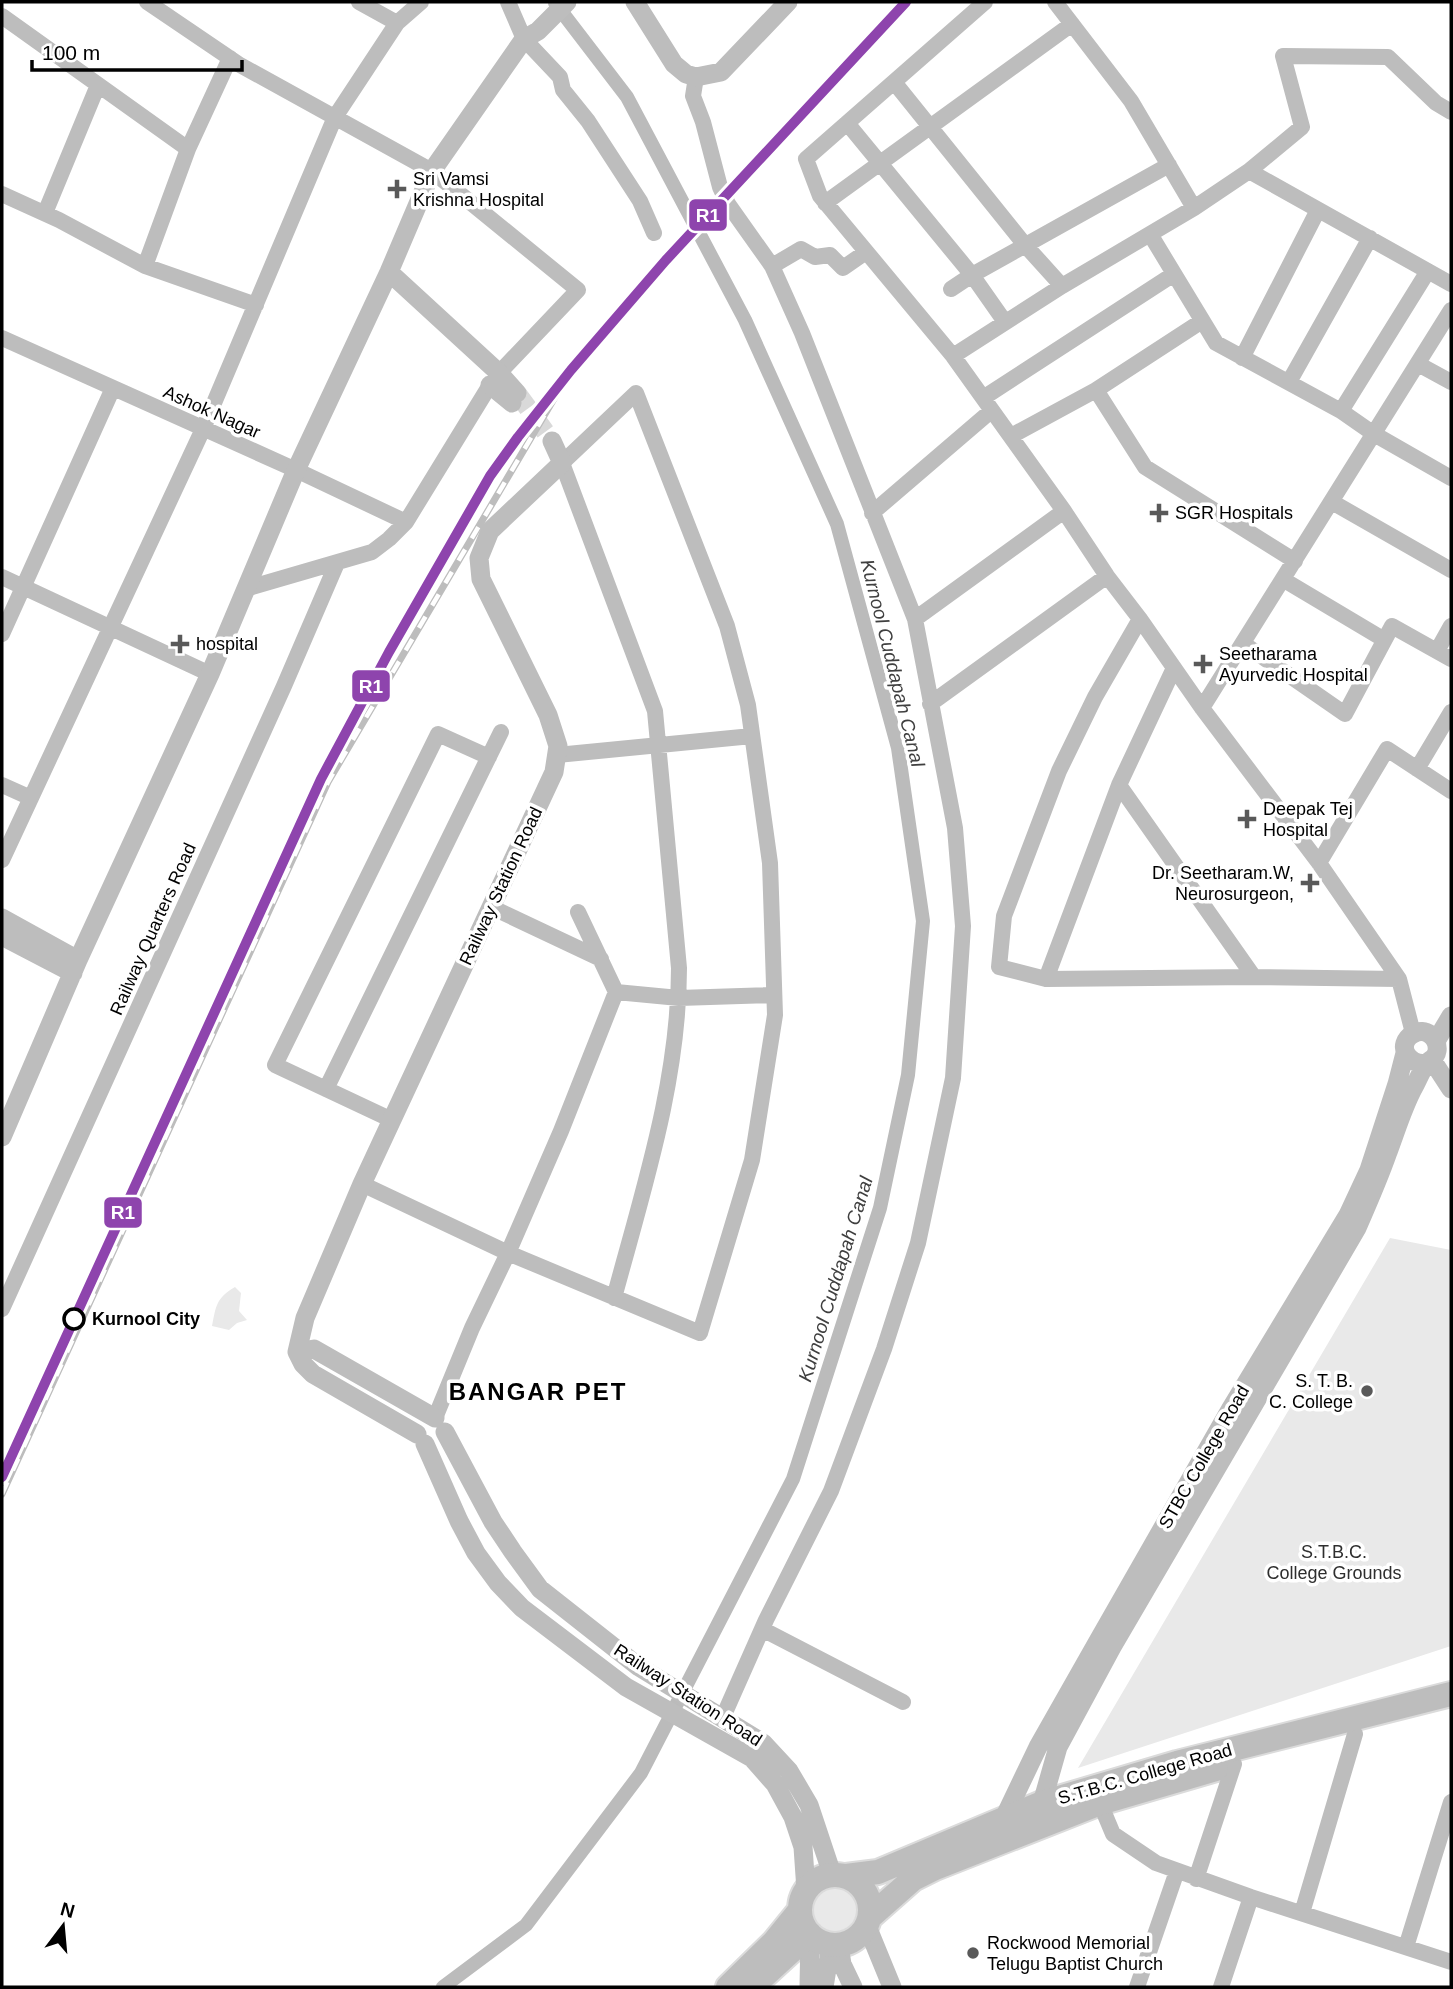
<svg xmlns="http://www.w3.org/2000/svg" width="1453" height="1989" viewBox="0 0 1453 1989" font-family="Arial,sans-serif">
	<rect width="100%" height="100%" fill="#fff"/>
	<!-- green -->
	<path fill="#e9e9e9" d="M1390 1238 1451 1250V1646L1078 1768Z
		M235 1287 241 1293 239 1311 247 1320 237 1323 229 1330 212 1326C216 1306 216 1298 235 1287Z
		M809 1908a24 24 0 1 1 48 0a24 24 0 1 1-48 0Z"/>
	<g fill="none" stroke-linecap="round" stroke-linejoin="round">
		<!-- canal -->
		<path stroke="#bbb" stroke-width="14" d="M443 1987 526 1925 641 1773 793 1479 880 1208 908 1075 923 921 898 748 837 524 745 320 627 97 555 3"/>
		<!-- tertiary-tunnel -->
		<path stroke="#d9d9d9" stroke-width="19" stroke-dasharray="19 10" stroke-linecap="butt" d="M517 393 552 441"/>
		<!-- primary casing -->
		<g stroke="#dbdbdb" stroke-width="28">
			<path id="primary" d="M800 1910a35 35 0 1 1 70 0a35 35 0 1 1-70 0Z
				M846 1876 878 1872 1042 1803 1177 1763 1451 1694
				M870 1917 913 1879 935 1868 1100 1803 1216 1769
				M728 1987 774 1942 800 1910
				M752 1987 810 1934"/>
		</g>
		<!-- minor -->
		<path stroke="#bdbdbd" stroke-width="16" d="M147 2 240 65 432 171 578 290 499 373
			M508 2 524 39 560 77 563 90 588 121 640 201 654 233
			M985 2 806 159 820 196 953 356 1064 511 1107 576 1140 619 1202 708 1319 863 1399 979 1413 1033
			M1055 2 1131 101 1194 208
			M2 16 188 149
			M397 23 421 2
			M696 77 693 96 703 122 720 187 728 204 772 266 802 333 915 619 955 828 963 926 953 1078 918 1243 884 1349 831 1491 766 1620 723 1717
			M894 82 1025 245 1062 286
			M847 123 972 275 1005 322
			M1249 171 1451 284
			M2 194 59 220 145 266 256 305
			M825 203 1072 24
			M45 213 98 85
			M1150 234 1216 343 1341 411 1374 434 1451 478
			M145 266 188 149 230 58
			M772 266 801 249 815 257 830 255 843 268 866 252
			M951 289 972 275 1169 165
			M1202 321 1096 390 1145 467 1295 561
			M2 338 296 470 406 522
			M953 356 1062 286 1194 208 1249 171 1302 127 1283 56 1388 57 1436 103 1451 112
			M1242 358 1318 210
			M1418 364 1451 382
			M1289 382 1370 238
			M983 398 1174 274
			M1341 411 1428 271
			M1011 436 1096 390
			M1332 502 1451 570
			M872 513 991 411
			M2 577 210 674
			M1284 580 1383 639
			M245 589 372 552 389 539 406 522 490 385
			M915 619 1064 511
			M1140 619 1095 697 1059 771 1004 916 999 967 1046 979 1254 977 1399 979
			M2 634 113 388
			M1244 644 1345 714 1392 626 1451 659
			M1437 651 1451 626
			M930 704 1107 576
			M1202 708 1451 310
			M557 755 752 736
			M1417 769 1451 712
			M2 785 31 798
			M1119 785 1254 977
			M2 860 203 429 335 117 397 23 359 2
			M1319 863 1387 749 1451 791
			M491 907 601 959
			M1046 979 1119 785 1174 668
			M616 992 679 998 774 995
			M326 1089 501 732
			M392 1120 275 1065 438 734 489 757
			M362 1184 508 1253 700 1333 752 1160 775 1015 770 863 748 705 727 626 636 393 562 463 655 711 679 968C679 1081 643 1190 614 1298
			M2 1309 284 686 337 563
			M435 1418 472 1328 508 1253 561 1131 616 992 578 912
			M762 1629 903 1702
			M1100 1803 1113 1834 1156 1863 1251 1897 1451 1962
			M1196 1879 1234 1764
			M1302 1913 1355 1734
			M1406 1947 1451 1802
			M1137 1987 1177 1871
			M1221 1987 1251 1897"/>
		<!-- tertiary -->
		<path stroke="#bdbdbd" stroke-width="19" d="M635 2 674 64 686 74 696 77 721 72 788 2
			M389 272 499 373 517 393
			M490 385 512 403
			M2 918 78 960
			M2 936 73 973
			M1436 1041 1451 1016
			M1432 1060 1451 1089
			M2 1137 78 960 210 674 296 470 389 272 432 171 524 39 538 31 567 2
			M297 1352 314 1349 435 1418
			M445 1432 493 1522 513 1552 540 1589 639 1667 763 1743 789 1771 809 1805 832 1874
			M417 1434 313 1374 303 1364 297 1352 305 1318 362 1184 554 772 558 746 548 715 481 579 479 558 490 531 562 463 552 441
			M425 1444 459 1521 476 1553 498 1583 522 1608 626 1687 752 1758 775 1784 793 1817 803 1847 806 1890
			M1042 1803 1058 1747 1112 1647 1357 1228C1368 1203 1379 1178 1388 1152 1396 1131 1403 1107 1414 1087 1418 1080 1422 1069 1427 1063 1431 1059 1436 1058 1437 1051 1439 1038 1425 1026 1413 1034 1395 1044 1408 1067 1427 1063
			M1004 1818 1038 1747 1097 1643 1230 1410 1348 1215 1369 1170 1397 1084 1405 1053
			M867 1926 892 1987
			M839 1946 842 1964 853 1987
			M809 1987 810 1934
			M824 1987 831 1945"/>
		<!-- primary -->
		<use href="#primary" stroke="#bdbdbd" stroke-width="24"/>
		<!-- rail casing -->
		<g stroke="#bdbdbd" stroke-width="7">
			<path id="rail" d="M2 1494 328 782 571 370"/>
		</g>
		<!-- rail -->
		<use href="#rail" stroke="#fff" stroke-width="4.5" stroke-dasharray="13" stroke-linecap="butt"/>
		<!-- rail-1 casing -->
		<g stroke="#fff" stroke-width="16">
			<path id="rail-1" d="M2 1477 321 779 389 652 490 476 518 437 571 370 666 260 906 2"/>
		</g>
		<!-- rail-1 -->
		<use href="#rail-1" stroke="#8e44ad" stroke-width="10"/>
	</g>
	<!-- markers -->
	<g fill="#595959" stroke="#fff" stroke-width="2.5">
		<path d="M393.5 178.5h7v7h7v7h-7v7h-7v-7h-7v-7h7z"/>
		<path d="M1155.5 502.5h7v7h7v7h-7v7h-7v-7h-7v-7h7z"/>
		<path d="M176.5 633.5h7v7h7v7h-7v7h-7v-7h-7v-7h7z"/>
		<path d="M1199.5 653.5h7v7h7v7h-7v7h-7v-7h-7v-7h7z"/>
		<path d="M1243.5 808.5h7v7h7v7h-7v7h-7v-7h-7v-7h7z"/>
		<path d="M1306.5 872.5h7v7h7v7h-7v7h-7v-7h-7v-7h7z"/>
		<circle cx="1367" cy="1391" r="7"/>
		<circle cx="973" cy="1953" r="7"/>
	</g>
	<circle fill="#fff" stroke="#000" stroke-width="3.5" cx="74" cy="1319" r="10"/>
	<g text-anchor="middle" stroke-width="7" stroke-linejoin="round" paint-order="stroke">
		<!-- poi labels -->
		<g font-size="18" fill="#000" stroke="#fff" text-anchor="start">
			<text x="413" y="185">Sri Vamsi<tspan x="413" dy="21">Krishna Hospital</tspan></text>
			<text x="1175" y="519">SGR Hospitals</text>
			<text x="196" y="650">hospital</text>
			<text x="1219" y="660">Seetharama<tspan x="1219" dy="21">Ayurvedic Hospital</tspan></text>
			<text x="1263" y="815">Deepak Tej<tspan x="1263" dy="21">Hospital</tspan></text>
			<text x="1294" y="879" text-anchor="end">Dr. Seetharam.W,<tspan x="1294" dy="21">Neurosurgeon,</tspan></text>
			<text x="1353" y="1387" text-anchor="end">S. T. B.<tspan x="1353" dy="21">C. College</tspan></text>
			<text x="987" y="1949">Rockwood Memorial<tspan x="987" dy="21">Telugu Baptist Church</tspan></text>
		</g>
		<!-- street labels -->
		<g font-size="18" fill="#000" stroke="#fff">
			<text transform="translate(212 412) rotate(24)" y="6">Ashok Nagar</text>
			<text transform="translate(501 886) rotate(-65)" y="6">Railway Station Road</text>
			<text transform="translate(153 929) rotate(-66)" y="6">Railway Quarters Road</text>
			<text transform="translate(1204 1457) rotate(-60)" y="6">STBC College Road</text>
			<text transform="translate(688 1695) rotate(33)" y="6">Railway Station Road</text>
			<text transform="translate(1145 1774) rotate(-16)" y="6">S.T.B.C. College Road</text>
		</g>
		<!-- stop labels -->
		<g font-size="18" font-weight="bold" fill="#000" stroke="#fff" text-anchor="start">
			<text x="92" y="1325">Kurnool City</text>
		</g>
		<!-- park labels -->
		<g font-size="18" fill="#2e2e2e" stroke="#fff">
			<text x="1334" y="1558">S.T.B.C.<tspan x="1334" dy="21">College Grounds</tspan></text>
		</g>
		<!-- water labels -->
		<g font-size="19" font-style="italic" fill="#3f3f3f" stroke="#fff">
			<text transform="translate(893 663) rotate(76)" y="7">Kurnool Cuddapah Canal</text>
			<text transform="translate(835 1279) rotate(-73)" y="7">Kurnool Cuddapah Canal</text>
		</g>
		<!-- district labels -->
		<g font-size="24" font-weight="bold" letter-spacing="2" fill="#000" stroke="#fff">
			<text x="538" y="1400">BANGAR PET</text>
		</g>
	</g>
	<g stroke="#fff" stroke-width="2.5">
		<rect x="688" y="198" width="40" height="34" rx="7" fill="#8e44ad"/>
		<rect x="351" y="669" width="40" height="34" rx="7" fill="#8e44ad"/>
		<rect x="103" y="1196" width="40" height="33" rx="7" fill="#8e44ad"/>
	</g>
	<g font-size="19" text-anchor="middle" font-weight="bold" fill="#fff">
		<text x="708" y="222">R1</text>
		<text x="371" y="693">R1</text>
		<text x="123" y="1219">R1</text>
	</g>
	<!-- border -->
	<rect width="1453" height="1989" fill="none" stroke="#000000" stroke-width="7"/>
	<!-- north arrow -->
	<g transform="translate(63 1926) rotate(16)" stroke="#ffffff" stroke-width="5" paint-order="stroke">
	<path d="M0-5L12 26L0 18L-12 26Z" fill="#000000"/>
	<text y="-10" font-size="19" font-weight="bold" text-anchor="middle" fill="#000000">N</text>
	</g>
	<!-- scale -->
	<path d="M32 60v10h210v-10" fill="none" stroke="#000000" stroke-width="3.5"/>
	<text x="42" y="60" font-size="21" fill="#000000" stroke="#ffffff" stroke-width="5" paint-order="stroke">100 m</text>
</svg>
